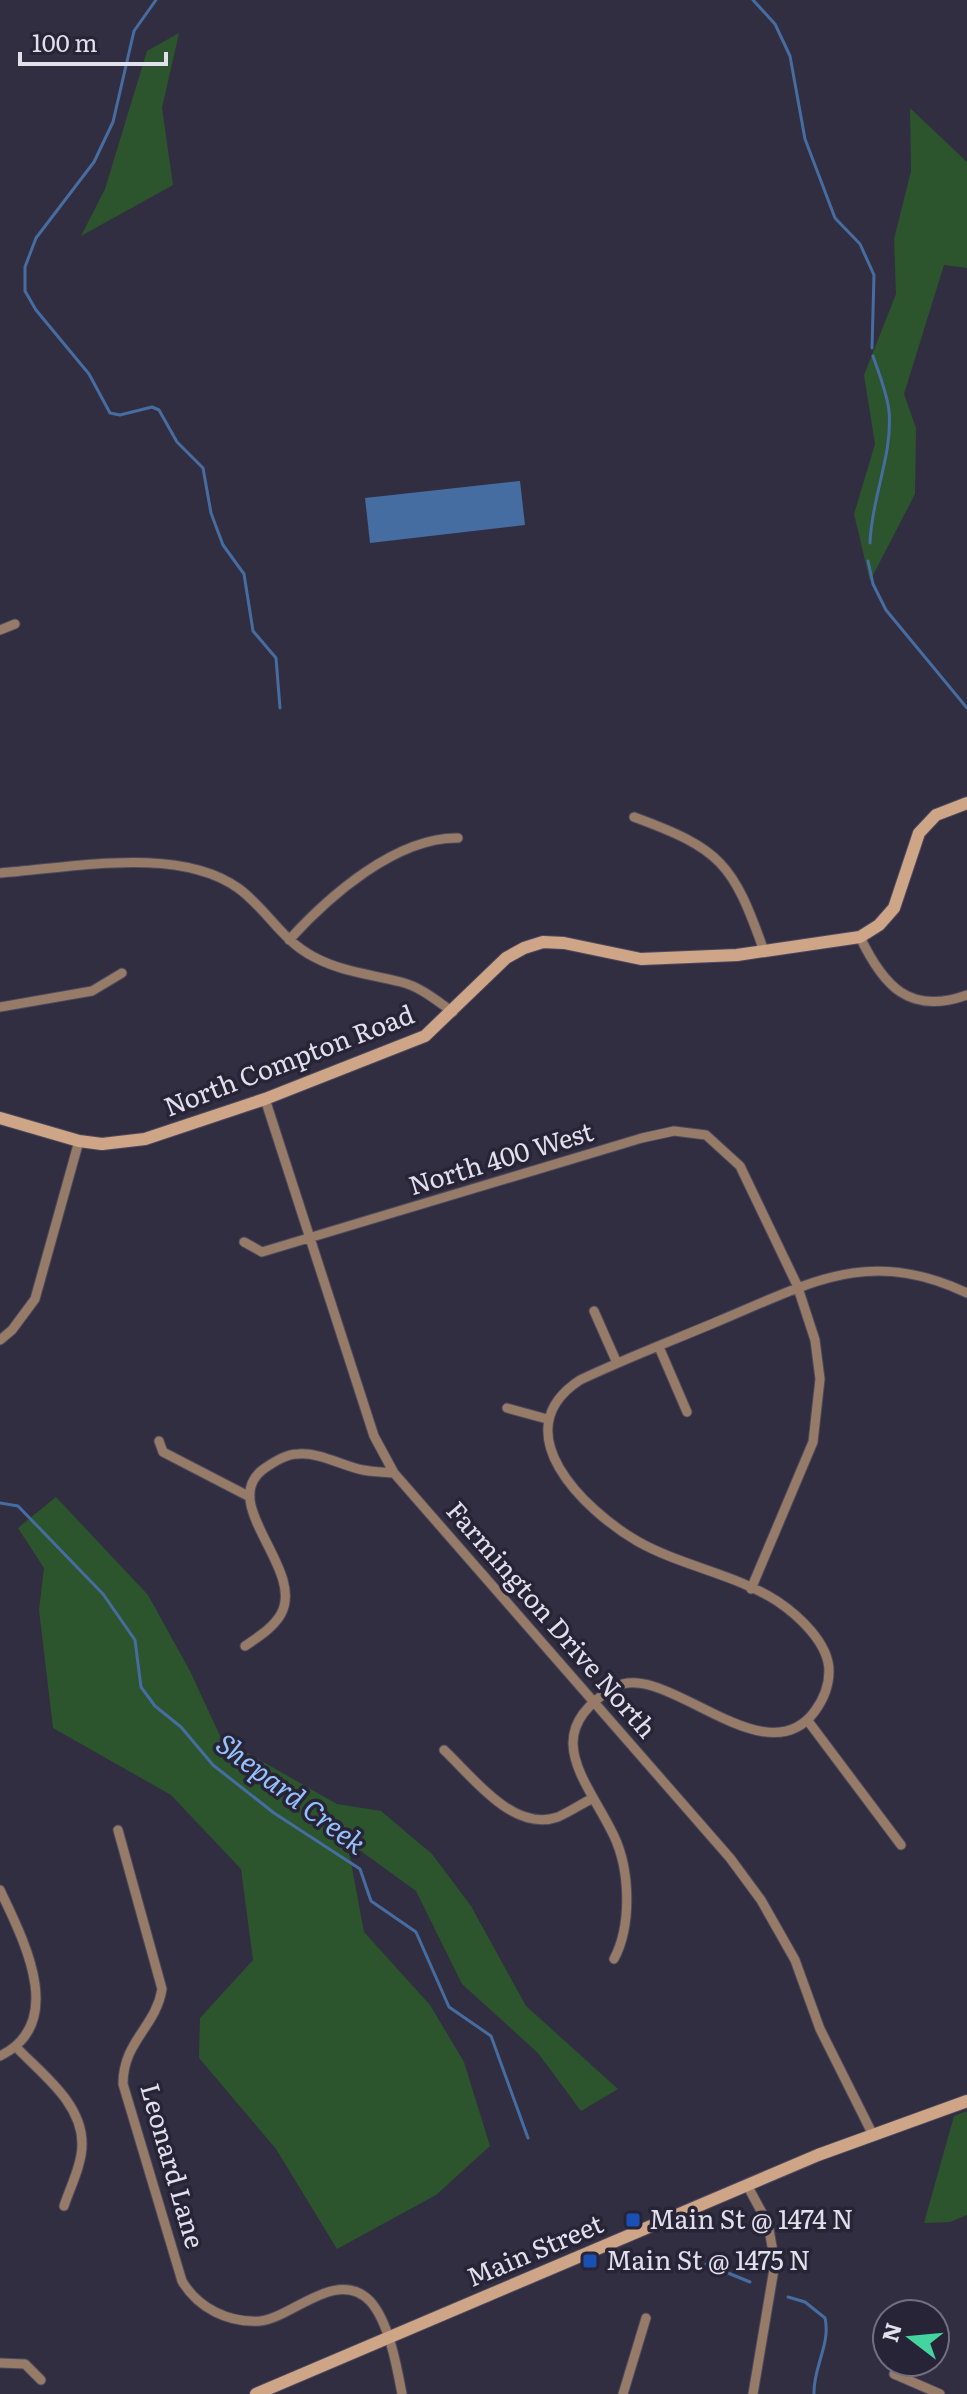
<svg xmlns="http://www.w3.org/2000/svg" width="967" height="2394" viewBox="0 0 967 2394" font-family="Literata,serif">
	<rect width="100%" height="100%" fill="#322e41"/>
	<!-- green -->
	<path fill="#2c542d" d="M179 33 162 108 173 185 81 236 105 189 147 51Z
		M910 108 967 162V268L944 265 904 394 916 428 915 494 870 581 854 514 875 444 864 375 896 294 894 239 911 171Z
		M56 1497 148 1595 190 1671 221 1738 337 1804 381 1811 432 1854 471 1906 526 2006 618 2089 581 2111 538 2053 462 1984 416 1891 347 1841 364 1932 430 2005 464 2062 490 2146 436 2195 337 2249 276 2149 199 2058 200 2018 253 1960 241 1869 171 1795 53 1728 39 1610 44 1568 18 1528Z
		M967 2111V2215L950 2222 924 2223 954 2116Z"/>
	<!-- water -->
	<path fill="#466da1" d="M520 481 525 525 370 543 365 498Z"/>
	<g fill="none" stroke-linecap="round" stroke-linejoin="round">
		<!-- stream -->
		<path stroke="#466da1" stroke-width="3" d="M156 0 134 31 113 122 94 162 36 238 25 267V291L36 310 89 374 110 413 120 415 152 407 159 410 177 442 203 468 211 513 223 545 244 574 253 631 276 658 280 708
			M753 0 775 24 790 56 805 139 835 218 860 244 874 275 872 348
			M870 543C871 499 893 455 889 411 887 393 879 374 873 356
			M868 561 873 584 886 610 967 708
			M0 1503 18 1506 103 1594 135 1640 141 1687 155 1706 181 1727 213 1765 274 1813 360 1869 371 1901 416 1932 449 2007 491 2036 528 2138
			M706 2264 750 2282
			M788 2297 805 2302 825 2318C831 2344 813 2367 814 2394"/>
		<!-- street casing -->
		<g stroke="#4e4a5d" stroke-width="11">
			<path id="street" d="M0 630 15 624
				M634 817C721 849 733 863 764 951
				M0 873C71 868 178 845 238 888 266 908 282 941 314 957 342 972 370 974 401 982 421 987 437 1001 453 1012
				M860 937C883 985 909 1016 967 995
				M289 940C329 896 396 837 458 838
				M0 1007 92 991 122 973
				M265 1099 374 1436 394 1473 730 1858 761 1900 795 1960 820 2029 873 2135
				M244 1242 262 1252 642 1138 674 1131 706 1135 740 1166 797 1285 815 1340 820 1379 813 1442 751 1589
				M594 1311 617 1363
				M0 1340 12 1330 35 1299 79 1141
				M659 1347 687 1412
				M507 1408 547 1419
				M159 1441 163 1452 250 1497
				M245 1646C258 1637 273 1628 281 1614 306 1569 215 1502 265 1468 274 1462 286 1454 298 1454 319 1452 343 1466 363 1470 373 1472 384 1472 394 1473
				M808 1721 901 1845
				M444 1750C472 1776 513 1833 558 1817 569 1812 580 1805 591 1799
				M118 1830 162 1989C156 2027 123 2041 123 2084L182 2281C198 2308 228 2323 260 2321 292 2318 337 2267 370 2301 389 2322 397 2367 402 2394
				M0 1890C23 1939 68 2023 0 2056
				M614 1959C632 1925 630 1870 614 1836 588 1781 536 1733 615 1687 665 1659 765 1780 815 1711 823 1700 829 1685 829 1671 829 1643 798 1615 777 1601 735 1574 681 1566 637 1541 584 1510 502 1431 580 1380 626 1358 674 1340 721 1320 812 1282 869 1247 967 1293
				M17 2048C43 2075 83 2104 82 2145 82 2164 70 2188 64 2206
				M747 2185 768 2224 775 2263 753 2394
				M0 2363 25 2364 41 2380
				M894 2374 940 2394
				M623 2394 646 2318"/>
		</g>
		<!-- secondary casing -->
		<g stroke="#4e4a5d" stroke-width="14">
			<path id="secondary" d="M0 1118 79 1141 102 1144 145 1139 265 1099 425 1036 506 958 524 948 543 942 564 943 641 959 737 955 860 937 879 925 894 908 919 833 936 815 967 803
				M256 2394 818 2155 967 2101"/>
		</g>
		<!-- street -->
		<use href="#street" stroke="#967b69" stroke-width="9"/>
		<!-- secondary -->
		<use href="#secondary" stroke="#cfa588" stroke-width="12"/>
	</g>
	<!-- markers -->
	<g fill="#1a4fb4" stroke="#282437" stroke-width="3">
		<rect x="625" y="2212" width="16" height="16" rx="4"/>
		<rect x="582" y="2253" width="16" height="16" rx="4"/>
	</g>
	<g text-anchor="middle" stroke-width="7" stroke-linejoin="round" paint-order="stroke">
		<!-- street labels -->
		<g font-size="26" fill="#e2e0ed" stroke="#282437">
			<text transform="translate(289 1061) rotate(-21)" y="9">North Compton Road</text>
			<text transform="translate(501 1159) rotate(-17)" y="9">North 400 West</text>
			<text transform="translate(551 1620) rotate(49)" y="9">Farmington Drive North</text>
			<text transform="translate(172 2166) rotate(74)" y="9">Leonard Lane</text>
			<text transform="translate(535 2251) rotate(-23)" y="9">Main Street</text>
		</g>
		<!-- poi labels -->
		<g font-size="26" fill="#e2e0ed" stroke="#282437" text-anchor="start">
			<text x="649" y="2229">Main St @ 1474 N</text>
			<text x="606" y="2270">Main St @ 1475 N</text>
		</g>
		<!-- water labels -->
		<g font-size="28" font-style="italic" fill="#95c2fe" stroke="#282437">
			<text transform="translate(291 1794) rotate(37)" y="10">Shepard Creek</text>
		</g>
	</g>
	<!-- north arrow -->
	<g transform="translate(911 2338) rotate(286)"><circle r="38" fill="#282437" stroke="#726f80" stroke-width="2"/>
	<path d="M0-6L14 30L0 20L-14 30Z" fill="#44d4a0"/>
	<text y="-12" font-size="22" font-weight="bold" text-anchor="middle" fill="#e2e0ed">N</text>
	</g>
	<!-- scale -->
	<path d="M20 52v12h146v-12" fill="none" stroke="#e2e0ed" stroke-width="4"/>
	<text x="32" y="52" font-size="24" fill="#e2e0ed" stroke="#282437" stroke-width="6" paint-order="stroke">100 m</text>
</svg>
